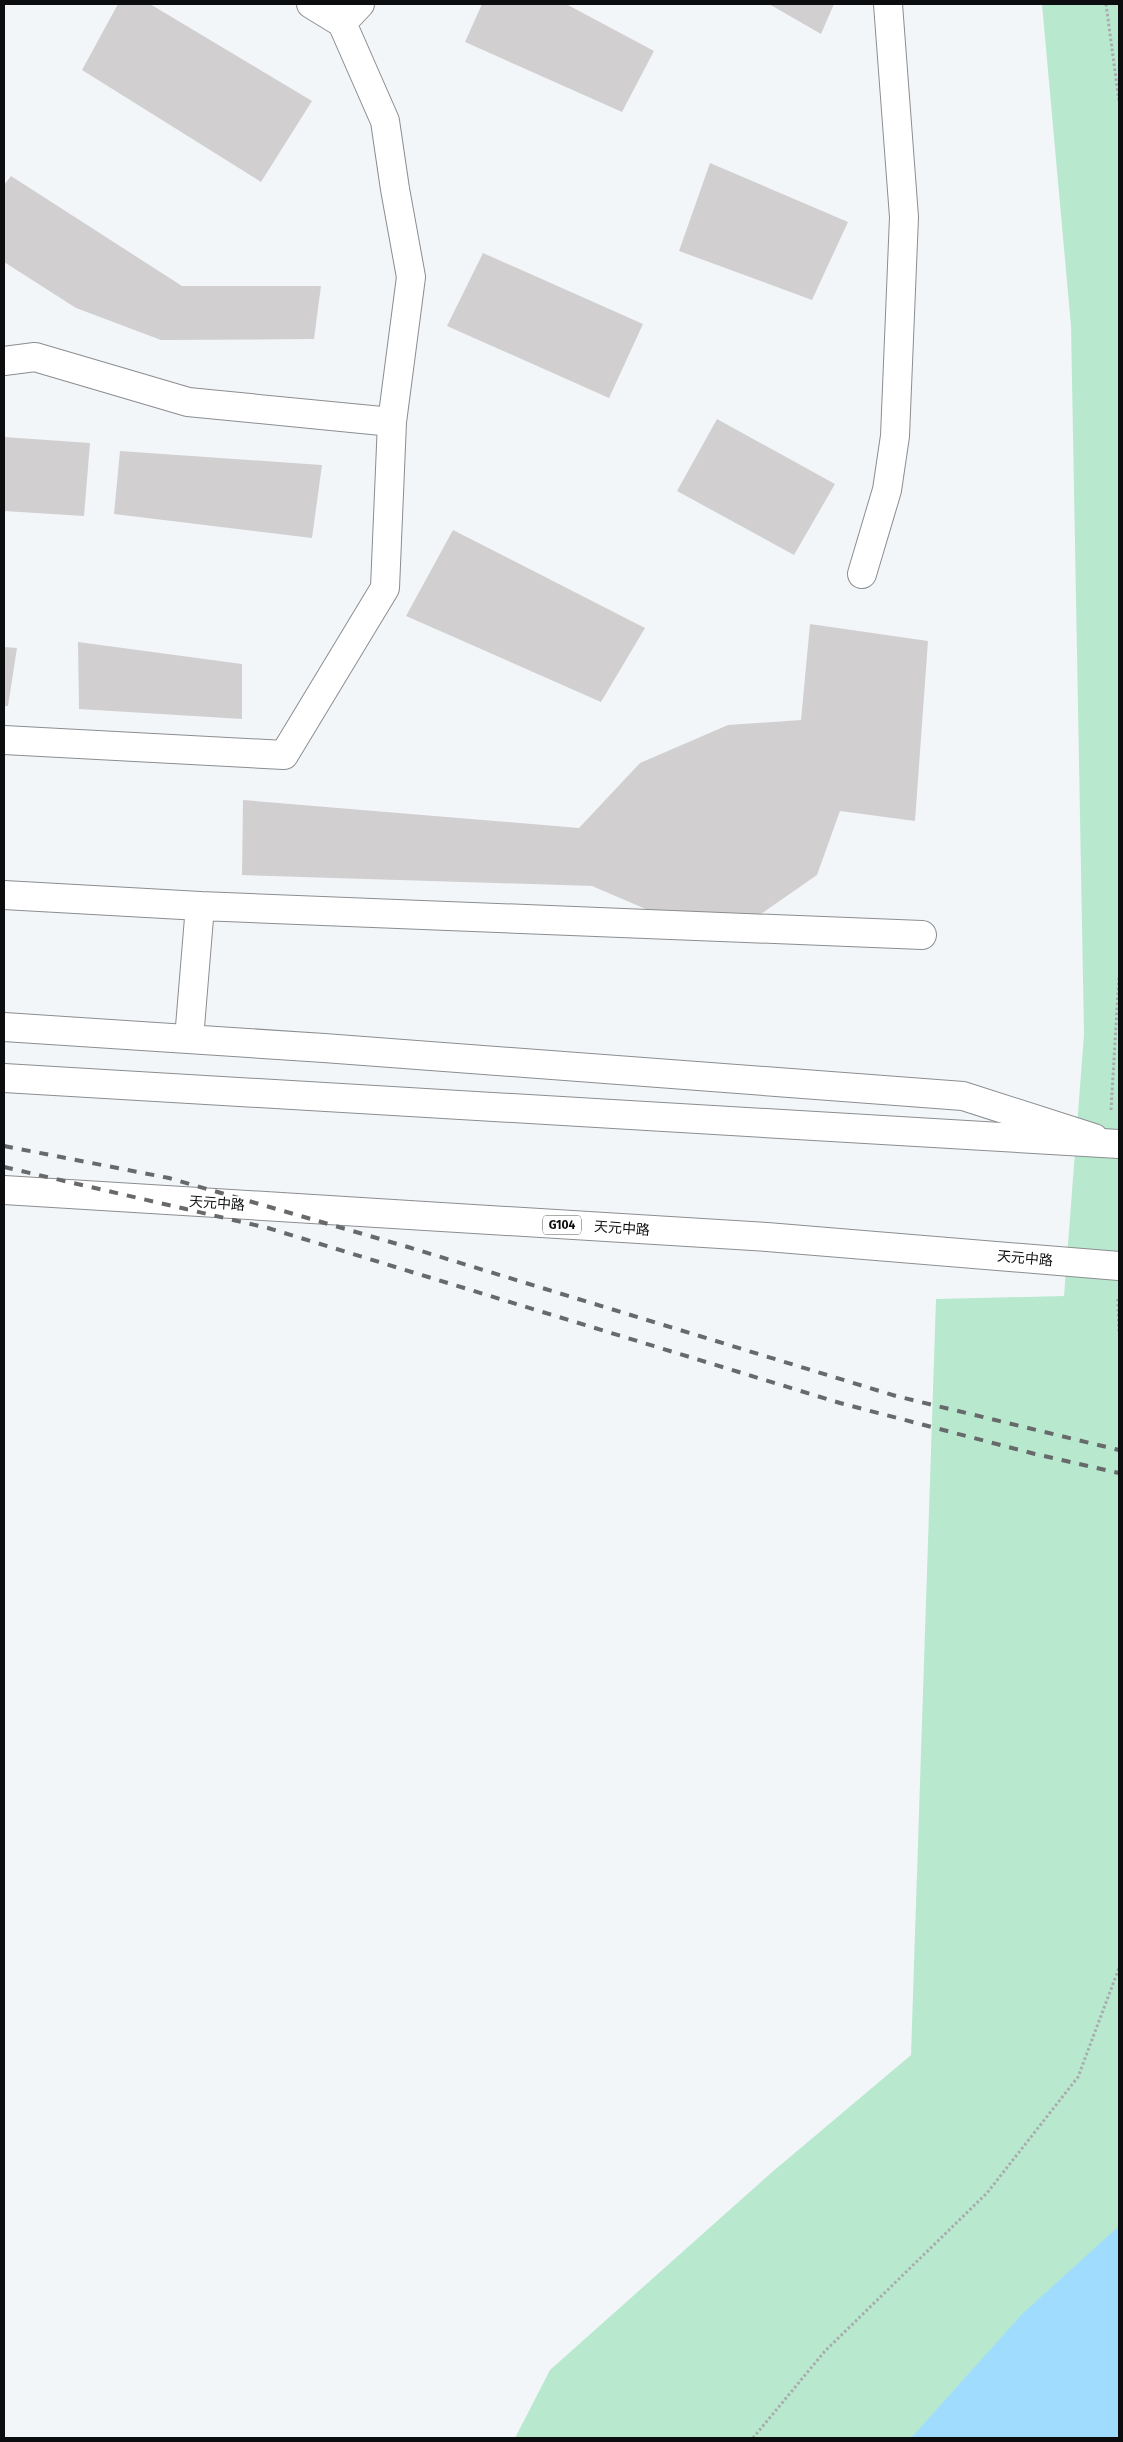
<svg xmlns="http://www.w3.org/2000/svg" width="1123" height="2442" viewBox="0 0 1123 2442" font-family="'Fira Sans','Noto Sans SC',sans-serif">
	<rect width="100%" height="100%" fill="#f3f6f8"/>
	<!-- green -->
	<path fill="#b8e9cf" d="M1042 4H1119V2438H515L550 2370 771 2173 911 2055 936 1299 1064 1296 1084 1034 1071 326Z"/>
	<!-- water -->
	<path fill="#a0dcfe" d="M1119 2226V2438H911L1022 2314Z"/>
	<!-- building -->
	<path fill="#d2cfd1" d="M118 4H150L312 101 261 182 82 70Z
		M482 4H566L654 51 622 112 465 42Z
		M769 4H834L821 34Z
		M710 163 848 222 812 300 679 251Z
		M11 176 182 286H321L314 339 161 340 76 308 4 262V185Z
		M483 253 643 324 609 398 447 326Z
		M717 419 835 484 794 555 677 491Z
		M4 437 90 443 84 516 4 511Z
		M120 451 322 465 312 538 114 514Z
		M453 530 645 628 601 702 406 616Z
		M810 624 928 641 915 821 840 811 817 875 758 916 683 925 592 886 242 875 243 800 579 828 640 763 728 725 801 720Z
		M78 642 242 664V719L79 709Z
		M4 647 17 648 8 706H4Z"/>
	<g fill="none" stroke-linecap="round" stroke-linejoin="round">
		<!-- minor casing -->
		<g stroke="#8b8d90" stroke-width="30">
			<path id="minor" d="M342 23 360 4
				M4 361 35 357 188 402 392 422
				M862 574 887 490 895 436 904 217 888 4
				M4 740 284 755 385 588 392 422 411 277 395 189 385 121 342 23 311 4
				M4 895 200 906 922 935
				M4 1027 324 1048 963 1096 1094 1138
				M189 1039 200 906"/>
		</g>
		<!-- highway casing -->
		<g stroke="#8b8d90" stroke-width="30">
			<path id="highway" d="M4 1078 1119 1144
				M4 1190 767 1237 1119 1266"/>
		</g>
		<!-- path -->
		<path stroke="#a9abad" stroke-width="3" stroke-dasharray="2.5 2.5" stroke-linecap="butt" d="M1106 4 1119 101
			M1111 1110 1119 976
			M1118 1299 1119 1333
			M753 2438 825 2351 987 2193 1078 2077 1119 1968"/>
		<!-- minor -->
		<use href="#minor" stroke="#fff" stroke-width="28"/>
		<!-- highway -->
		<use href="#highway" stroke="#fff" stroke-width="28"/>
		<!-- rail -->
		<path stroke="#67696a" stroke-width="4" stroke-dasharray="9 9" stroke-linecap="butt" d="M4 1146 169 1178 408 1247 896 1396 1119 1450
			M4 1167 268 1228 840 1403 1035 1454 1119 1473"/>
	</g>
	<g text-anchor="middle" stroke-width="4" stroke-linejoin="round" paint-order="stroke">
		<!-- shield labels -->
		<rect fill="#fff" stroke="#555656" stroke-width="1" x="543" y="1215.5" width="38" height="19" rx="4"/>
		<g font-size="12" font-weight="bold" fill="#0c0d0e">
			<text x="562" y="1229">G104</text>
		</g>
		<!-- street labels -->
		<g font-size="14" fill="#0c0d0e" stroke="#fff">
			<text transform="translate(217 1203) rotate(4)" y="5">天元中路</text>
			<text transform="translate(622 1228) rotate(4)" y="5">天元中路</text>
			<text transform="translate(1025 1258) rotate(5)" y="5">天元中路</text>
		</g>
	</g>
	<!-- border -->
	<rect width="1123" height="2442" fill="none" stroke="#0c0d0e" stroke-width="10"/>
</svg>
